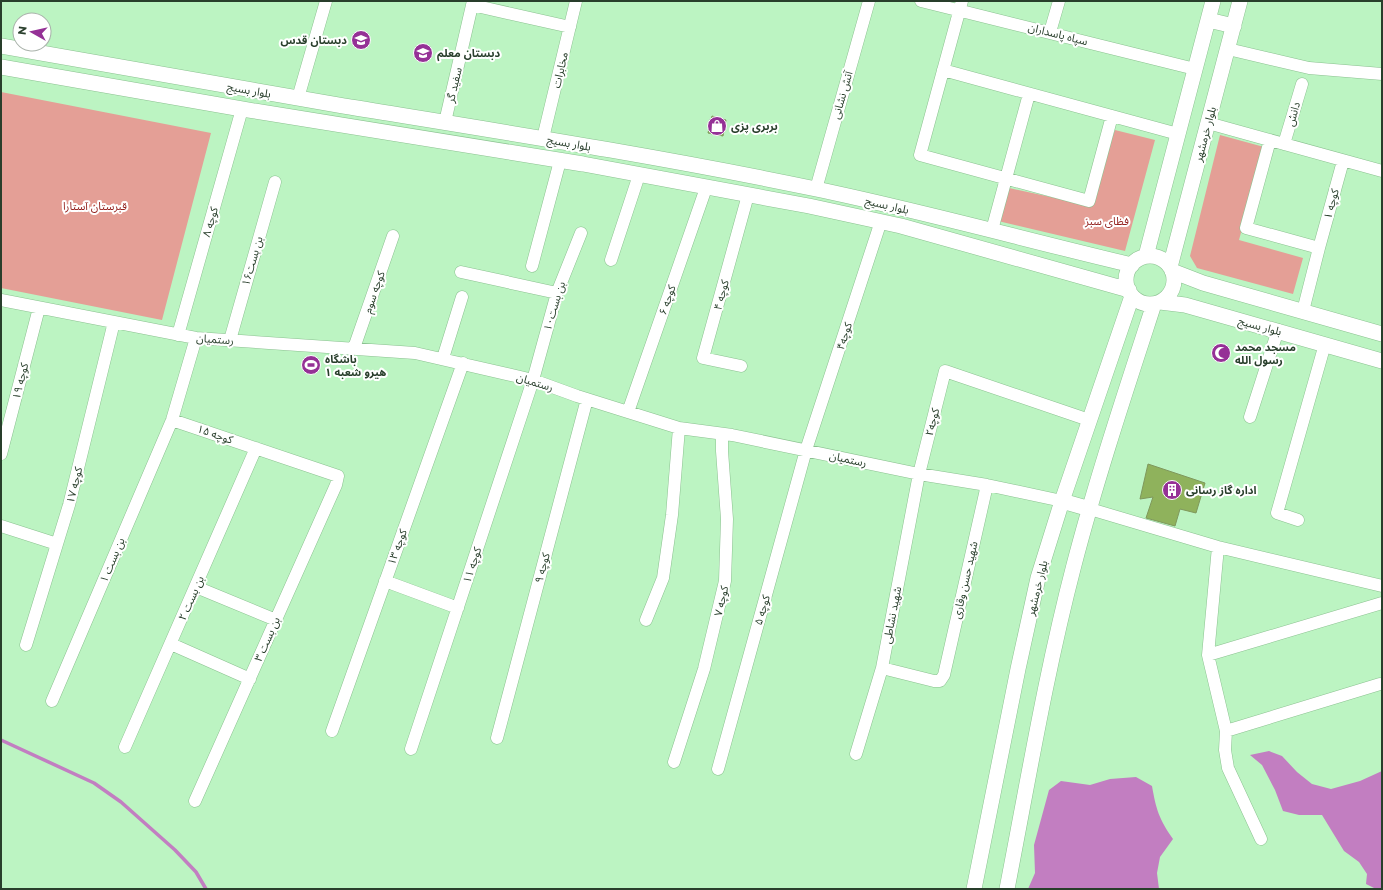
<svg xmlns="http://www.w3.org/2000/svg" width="1383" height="890" viewBox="0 0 1383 890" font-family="Montserrat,'Noto Sans Arabic',sans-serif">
	<rect width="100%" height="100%" fill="#bcf4c2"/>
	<!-- green -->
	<path fill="#e49f96" d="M1 92 211 133 162 320 1 288Z
		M1115 130 1155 140 1125 251 998 221 1009 188 1088 205Z
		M1220 135 1264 147 1239 240 1303 258 1293 294 1197 268 1190 256Z"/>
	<!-- water -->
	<path fill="#c27ec1" d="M1269 751 1282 756 1297 772 1312 784 1331 789 1360 781 1382 771V889H1376L1366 884 1367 874 1359 862 1344 851 1322 815H1299L1283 811 1275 790 1262 765 1250 755Z
		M1136 777 1152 786C1156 809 1159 819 1173 839L1160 857 1157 873 1159 889H1028L1035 873 1034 845 1049 790 1061 781 1090 785 1110 779Z"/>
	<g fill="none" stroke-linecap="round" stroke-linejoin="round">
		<!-- stream -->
		<path stroke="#c27ec1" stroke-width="3.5" d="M1 740 94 783 121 802 175 850 196 872 206 889"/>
	</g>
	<!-- building -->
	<path fill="#8fb25c" stroke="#7f985c" d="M712 116 726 120 723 136 708 133Z
		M1148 464 1205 483 1196 513 1180 509 1175 526 1146 518 1153 497 1140 499Z"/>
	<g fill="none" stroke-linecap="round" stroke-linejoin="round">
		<!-- minor casing -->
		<g stroke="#8bc190" stroke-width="13">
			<path id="minor" d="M921 1 1195 69
				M962 1 920 155 1089 201 1112 116
				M472 5 570 27
				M1050 32 1059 1
				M1228 49 1309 68 1382 74
				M943 70 1178 134
				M298 98 326 1
				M445 122 473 1
				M1208 123 1382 171
				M543 138 576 1
				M1270 140 1246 228 1319 248 1303 311
				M1284 144 1302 84
				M816 189 869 1
				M992 230 1029 94
				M1319 248 1343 161
				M611 260 639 175
				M532 266 560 161
				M461 272 557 293
				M1 300 196 338 415 353 533 380 577 396 679 428 732 435 919 474 987 485 1062 501
				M178 335 242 109
				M230 340 275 182
				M354 348 393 236
				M443 358 462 297
				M741 366 703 358 748 195
				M628 412 706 188
				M1250 417 1278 330
				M172 420 338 476 336 485 195 801
				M1 454 39 308
				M1090 509 1218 547 1382 586
				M1298 520 1277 513 1325 344
				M1 526 57 544
				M1218 547 1208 655 1226 731 1225 750 1228 768 1261 839
				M385 581 458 608
				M196 587 276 620
				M646 620 663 578 672 515 679 428
				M171 644 250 679
				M26 645 69 505 114 322
				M1208 655 1382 603
				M882 668 934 681H940L944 675 987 485
				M52 701 172 420 196 338
				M332 731 463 363
				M1226 731 1380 684
				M497 738 587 399
				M125 747 256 448
				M411 749 533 380 557 293 581 233
				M856 754 882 668 919 474 945 371 1089 420
				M674 762 704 669 725 581 727 519 722 451V434
				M718 769 806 450 881 221"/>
		</g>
		<!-- major casing -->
		<g stroke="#8bc190" stroke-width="16">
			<path id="major" d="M1208 20 1234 26
				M1 46C113 66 225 86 338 105 497 131 658 156 816 189 922 211 1026 240 1132 265
				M1 67 242 109 583 164 809 206 901 226 1129 290
				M1146 256 1213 1
				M1126 280a24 24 0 1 1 48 0a24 24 0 1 1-48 0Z
				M1170 267 1240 1
				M1172 271 1203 283 1382 334
				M1160 302 1185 305 1382 361
				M1062 501 1090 509
				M974 889 1018 669 1038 578 1062 501 1132 296
				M1007 889C1028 781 1046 672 1074 565 1097 477 1126 390 1154 304"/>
		</g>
		<!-- minor -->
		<use href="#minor" stroke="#fff" stroke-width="12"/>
		<!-- major -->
		<use href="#major" stroke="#fff" stroke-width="15"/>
	</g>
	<!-- icons -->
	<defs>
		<g id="school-disc" transform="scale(1)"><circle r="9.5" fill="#953196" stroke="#fff"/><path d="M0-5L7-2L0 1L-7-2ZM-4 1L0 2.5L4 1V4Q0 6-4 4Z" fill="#fff"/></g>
		<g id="shop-disc" transform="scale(1)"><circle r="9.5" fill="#953196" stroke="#fff"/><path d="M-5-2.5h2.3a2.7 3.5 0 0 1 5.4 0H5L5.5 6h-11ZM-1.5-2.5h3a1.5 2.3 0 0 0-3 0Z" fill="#fff"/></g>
		<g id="mosque-disc" transform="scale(1)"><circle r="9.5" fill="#953196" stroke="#fff"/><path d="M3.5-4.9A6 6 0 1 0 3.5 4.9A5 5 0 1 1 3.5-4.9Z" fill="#fff"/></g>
		<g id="stadium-disc" transform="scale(1)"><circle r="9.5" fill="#953196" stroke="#fff"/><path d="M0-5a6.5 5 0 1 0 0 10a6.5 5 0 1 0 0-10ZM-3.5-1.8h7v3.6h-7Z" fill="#fff"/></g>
		<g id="building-disc" transform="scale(1)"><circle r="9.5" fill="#953196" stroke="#fff"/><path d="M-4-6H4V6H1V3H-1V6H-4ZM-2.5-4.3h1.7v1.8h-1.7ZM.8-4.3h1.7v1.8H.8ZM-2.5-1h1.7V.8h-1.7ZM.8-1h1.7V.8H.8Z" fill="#fff"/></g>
	</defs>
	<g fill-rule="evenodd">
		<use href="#school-disc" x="361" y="40"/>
		<use href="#school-disc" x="423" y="53"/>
		<use href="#shop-disc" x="717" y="126"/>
		<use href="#mosque-disc" x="1221" y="353"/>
		<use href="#stadium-disc" x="311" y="365"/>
		<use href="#building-disc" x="1172" y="490"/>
	</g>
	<g text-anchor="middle" stroke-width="4" stroke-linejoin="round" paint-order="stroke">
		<!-- street labels -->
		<g font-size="11" fill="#283e2b" stroke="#fff">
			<text transform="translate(1058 34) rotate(14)" y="4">سپاه پاسداران</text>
			<text transform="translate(560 70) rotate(-77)" y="4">مخابرات</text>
			<text transform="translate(454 85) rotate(-77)" y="4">سفید گر</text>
			<text transform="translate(249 90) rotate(10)" y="4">بلوار بسیج</text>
			<text transform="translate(842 95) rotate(-74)" y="4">آتش نشانی</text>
			<text transform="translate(1293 114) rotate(-74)" y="4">دانش</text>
			<text transform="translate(1205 134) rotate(-75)" y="4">بلوار خرمشهر</text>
			<text transform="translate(569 143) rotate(10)" y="4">بلوار بسیج</text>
			<text transform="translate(1331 204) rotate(-75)" y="4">کوچه ۱</text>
			<text transform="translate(887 205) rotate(13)" y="4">بلوار بسیج</text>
			<text transform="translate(210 222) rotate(-74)" y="4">کوچه ۸</text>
			<text transform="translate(252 261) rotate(-74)" y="4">بن بست۱۶</text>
			<text transform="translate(374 292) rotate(-71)" y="4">کوچه سوم</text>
			<text transform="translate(721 295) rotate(-75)" y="4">کوچه ۴</text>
			<text transform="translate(667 300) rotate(-71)" y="4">کوچه ۶</text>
			<text transform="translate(554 306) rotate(-73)" y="4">بن بست۱۰</text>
			<text transform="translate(1260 326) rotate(15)" y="4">بلوار بسیج</text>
			<text transform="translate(844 336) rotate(-72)" y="4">کوچه۴</text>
			<text transform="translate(215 339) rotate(4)" y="4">رستمیان</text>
			<text transform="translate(20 381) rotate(-76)" y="4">کوچه ۱۹</text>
			<text transform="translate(535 382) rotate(17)" y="4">رستمیان</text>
			<text transform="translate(932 422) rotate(-76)" y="4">کوچه۲</text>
			<text transform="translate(215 434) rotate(19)" y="4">کوچه ۱۵</text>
			<text transform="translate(848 459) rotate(12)" y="4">رستمیان</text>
			<text transform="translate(74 485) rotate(-76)" y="4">کوچه ۱۷</text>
			<text transform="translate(397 547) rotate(-70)" y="4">کوچه ۱۳</text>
			<text transform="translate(112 560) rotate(-67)" y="4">بن بست ۱</text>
			<text transform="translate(472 565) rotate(-72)" y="4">کوچه ۱۱</text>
			<text transform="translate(542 568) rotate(-75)" y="4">کوچه ۹</text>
			<text transform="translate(965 580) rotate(-77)" y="4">شهید حسن وقاری</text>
			<text transform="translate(1037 588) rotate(-76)" y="4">بلوار خرمشهر</text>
			<text transform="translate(191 598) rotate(-66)" y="4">بن بست ۲</text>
			<text transform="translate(721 601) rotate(-77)" y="4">کوچه ۷</text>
			<text transform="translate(762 610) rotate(-74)" y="4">کوچه ۵</text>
			<text transform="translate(892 615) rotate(-79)" y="4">شهید نشاطی</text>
			<text transform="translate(267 639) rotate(-66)" y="4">بن بست ۳</text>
		</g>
		<!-- poi labels -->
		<g font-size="11" font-weight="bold" fill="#283e2b" stroke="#fff" text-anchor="start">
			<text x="347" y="44" text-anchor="end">دبستان قدس</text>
			<text x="437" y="57">دبستان معلم</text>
			<text x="731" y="130">بربری پزی</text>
			<text x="1235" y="351">مسجد محمد<tspan x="1235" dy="13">رسول الله</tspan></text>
			<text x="325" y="363">باشگاه<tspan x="325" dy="13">هیرو شعبه ۱</tspan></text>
			<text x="1186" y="494">اداره گاز رسانی</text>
		</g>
		<!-- park labels -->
		<g font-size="11" fill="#921f1c" stroke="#fff">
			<text x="95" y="210">قبرستان آستارا</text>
			<text x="1107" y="225">فظای سبز</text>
		</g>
	</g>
	<!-- border -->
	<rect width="1383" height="890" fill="none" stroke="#283e2b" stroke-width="4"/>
	<!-- north arrow -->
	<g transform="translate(32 32) rotate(278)"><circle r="19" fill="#ffffff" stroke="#a9b2aa"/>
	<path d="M0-3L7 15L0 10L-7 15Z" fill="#953196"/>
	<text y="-6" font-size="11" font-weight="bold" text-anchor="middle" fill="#283e2b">N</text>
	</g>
</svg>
